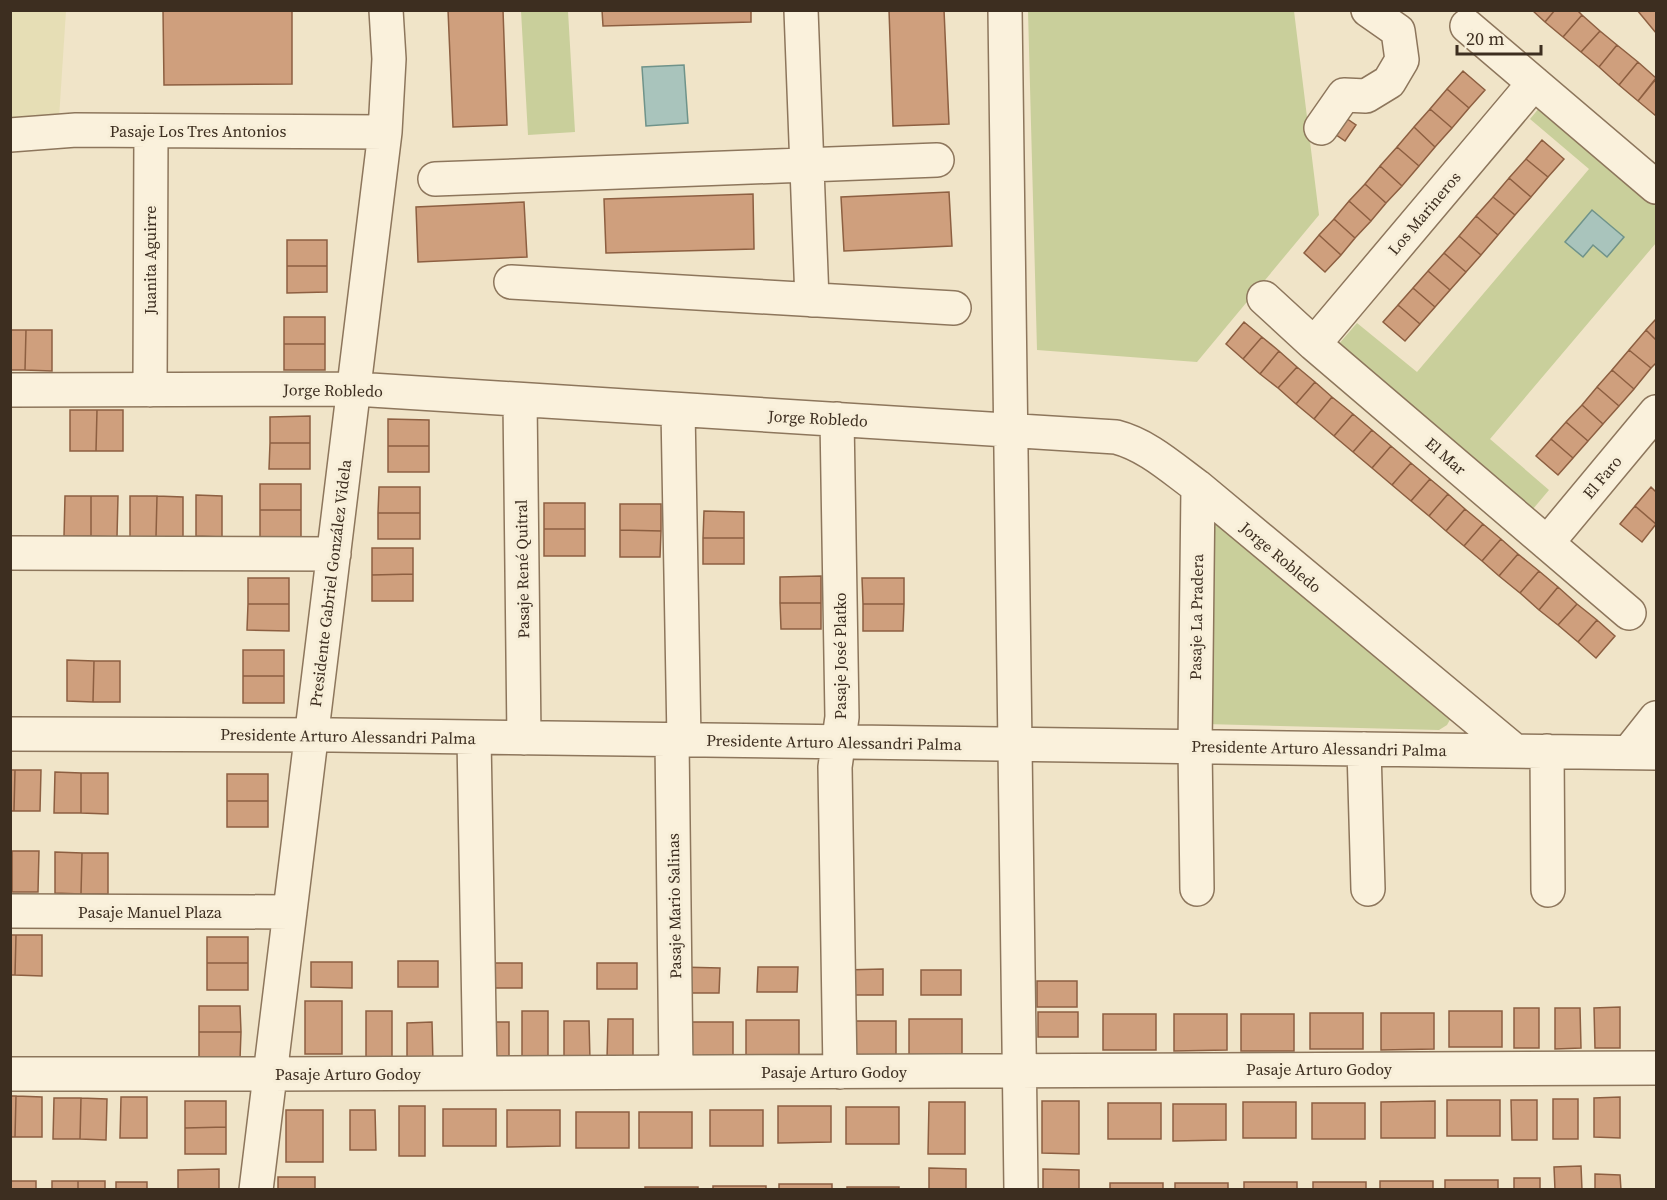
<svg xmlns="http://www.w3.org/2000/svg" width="1667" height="1200" viewBox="0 0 1667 1200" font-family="'Source Serif 4',serif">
	<rect width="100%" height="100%" fill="#f0e4c8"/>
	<!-- farmland -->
	<path fill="#e6deb5" d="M10 11H66L59 118 11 119Z"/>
	<!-- green -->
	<path fill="#c9cf9b" d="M521 11H568L575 132 528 135Z
		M1028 11H1294L1319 215 1197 362 1037 350Z
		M1540 107 1656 205V243L1490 439 1549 490 1533 509 1338 345 1357 323 1417 372 1589 169 1530 119Z
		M1206 515 1452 716 1447 725 1439 730 1205 724Z"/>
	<!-- water -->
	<path fill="#a9c4bc" stroke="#6f938a" stroke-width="1.5" d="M684 65 688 123 646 126 642 67Z
		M1592 210 1624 237 1607 257 1593 245 1583 257 1565 242Z"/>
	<!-- building -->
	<path fill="#cf9f7d" stroke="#8d5f41" stroke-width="1.5" d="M163 10H292V84L164 85Z
		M448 10H503L507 125 453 127Z
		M602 10H751V22L603 26Z
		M889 10H944L949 124 893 126Z
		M1532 10H1555L1545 22Z
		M1555 10H1577L1582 15 1563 37 1545 22Z
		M1637 10H1656V33Z
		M1582 15 1600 31 1581 52 1563 37Z
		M1600 31 1617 45 1599 67 1581 52Z
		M1617 45 1638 62 1619 85 1599 67Z
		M1638 62 1656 78 1638 101 1619 85Z
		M1463 71 1485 90 1469 108 1447 89Z
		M1656 79V116L1638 101Z
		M1447 89 1469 108 1452 128 1430 109Z
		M1430 109 1452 128 1435 147 1414 127Z
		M1343 116 1356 125 1345 141 1332 132Z
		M1414 127 1435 147 1419 166 1397 147Z
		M1542 140 1564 159 1548 177 1526 159Z
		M1397 147 1419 166 1402 186 1380 166Z
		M1526 159 1548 177 1531 197 1509 178Z
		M1380 166 1402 186 1386 203 1365 184Z
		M1509 178 1531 197 1515 215 1493 197Z
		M1365 184 1386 203 1371 221 1349 201Z
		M949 192 952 246 844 251 841 197Z
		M753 194 754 249 606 253 604 199Z
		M1493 197 1515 215 1498 235 1476 216Z
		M1349 201 1371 221 1355 238 1334 219Z
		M524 202 527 257 418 262 416 207Z
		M1476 216 1498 235 1481 255 1459 236Z
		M1334 219 1355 238 1341 255 1319 235Z
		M1319 235 1341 255 1325 272 1304 253Z
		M1459 236 1481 255 1466 272 1444 253Z
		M287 240H327V266H287Z
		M1444 253 1466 272 1450 290 1428 271Z
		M287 266H327V292L287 293Z
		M1428 271 1450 290 1435 307 1413 288Z
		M1413 288 1435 307 1420 324 1398 305Z
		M1398 305 1420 324 1405 341 1383 322Z
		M284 317H325V344H284Z
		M1656 319V340L1646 330Z
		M1244 322 1262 337 1243 359 1226 344Z
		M10 330H26L25 370H10Z
		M26 330H52V371L25 370Z
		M1646 330 1656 340V363L1651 368 1629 350Z
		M1262 337 1279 351 1260 374 1243 359Z
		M284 344H325V370H284Z
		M1629 350 1651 368 1634 389 1612 370Z
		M1279 351 1297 367 1278 388 1260 374Z
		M1297 367 1315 382 1296 404 1278 388Z
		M1612 370 1634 389 1619 406 1597 387Z
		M1315 382 1332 397 1314 419 1296 404Z
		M1597 387 1619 406 1603 424 1582 405Z
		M1332 397 1353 414 1334 436 1314 419Z
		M1582 405 1603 424 1588 441 1566 422Z
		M70 410H97L96 451H70Z
		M97 410H123V451H96Z
		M1353 414 1372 430 1353 452 1334 436Z
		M310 416V443H270V417Z
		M388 419 429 420V446H388Z
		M1566 422 1588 441 1573 458 1551 439Z
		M1372 430 1391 446 1372 468 1353 452Z
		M1551 439 1573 458 1558 475 1536 456Z
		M270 443H310V469H269Z
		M388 446H429V472H388Z
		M1391 446 1411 463 1392 485 1372 468Z
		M1411 463 1430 479 1411 501 1392 485Z
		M1430 479 1448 494 1429 516 1411 501Z
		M260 484H301V510H260Z
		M379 487H420V513H378Z
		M1651 487 1656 492V524L1635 506Z
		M1448 494 1465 509 1446 531 1429 516Z
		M196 495 222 496V537L196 536Z
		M65 496H91V536H64Z
		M91 496H118L117 537 91 536Z
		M130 496H157L156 537H130Z
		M157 496 183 497V538L156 537Z
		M544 503H585V529H544Z
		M620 504H661V531L620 530Z
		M1635 506 1656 524 1642 542 1620 524Z
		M1465 509 1483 524 1464 546 1446 531Z
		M260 510H301V537H260Z
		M704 511 744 512V538H703Z
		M378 513H420V539H378Z
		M1483 524 1501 539 1482 561 1464 546Z
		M544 529H585V556H544Z
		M620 530 661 531 660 557H620Z
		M703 538H744V564H703Z
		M1501 539 1518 554 1499 576 1482 561Z
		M372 548H413V574L372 575Z
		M1518 554 1539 571 1520 593 1499 576Z
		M1539 571 1558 587 1539 610 1520 593Z
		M413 574V601H372V575Z
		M821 576V603H780V577Z
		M248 578H289V604H248Z
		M862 578H904V604H863Z
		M1558 587 1577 604 1558 625 1539 610Z
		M780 603H821V629H781Z
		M248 604H289V631L247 630Z
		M863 604H904L903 631H863Z
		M1577 604 1597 620 1578 642 1558 625Z
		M1597 620 1615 636 1596 658 1578 642Z
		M243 650H284V676H243Z
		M67 660 94 661 93 702 67 701Z
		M94 661H120V702H93Z
		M243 676H284V703H243Z
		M10 770H15L14 811H10Z
		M15 770H41L40 811H14Z
		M55 772 81 773V813H54Z
		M81 773H108V814L81 813Z
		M227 774H268V801H227Z
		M227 801H268V827H227Z
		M12 851H39L38 892H12Z
		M55 852 82 853 81 894 55 893Z
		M82 853H108V894H81Z
		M10 935H16L15 975H10Z
		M16 935H42V976L15 975Z
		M207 937H248V963H207Z
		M398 961H438V987H398Z
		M311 962H352V988L311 987Z
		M207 963H248V990H207Z
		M481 963H522V988H481Z
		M597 963H637V989H597Z
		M679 967 720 968 719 993H679Z
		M758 967H798L797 992H757Z
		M883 969V995H842L843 970Z
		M921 970H961V995H921Z
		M1037 981H1077V1007H1037Z
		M305 1001H342V1054H305Z
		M199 1006H240L241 1032H199Z
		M1620 1007V1048H1595L1594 1008Z
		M1514 1008H1539V1048H1514Z
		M1555 1008H1580L1581 1048 1555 1049Z
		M366 1011H392V1061H366Z
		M522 1011H548V1061L522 1060Z
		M1449 1011H1502V1047H1449Z
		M1038 1012H1078V1037H1038Z
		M1310 1013H1363V1049H1310Z
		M1381 1013H1434V1049L1381 1050Z
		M1103 1014H1156V1050H1103Z
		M1174 1014H1227V1050L1174 1051Z
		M1241 1014H1294V1051H1241Z
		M608 1019H633V1059H607Z
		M909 1019H962V1056H909Z
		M746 1020H799V1056H746Z
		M564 1021H589L590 1060 564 1061Z
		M843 1021H896V1057L843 1058Z
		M432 1022 433 1062H407V1023Z
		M483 1022H509V1061L484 1062Z
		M680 1022H733V1058H680Z
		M199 1032H241L240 1059H199Z
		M10 1096H16L15 1137H10Z
		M16 1096 42 1097V1137H15Z
		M121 1097H147V1138H120Z
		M1620 1097V1138L1594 1137V1098Z
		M54 1098H81L80 1139H53Z
		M81 1098 107 1099 106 1140 80 1139Z
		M1553 1099H1578V1139H1553Z
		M1447 1100H1500V1136H1447Z
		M1511 1100H1537V1140H1512Z
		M185 1101H226V1127L185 1128Z
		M1042 1101H1079V1154L1042 1153Z
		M1435 1101V1138H1381V1102Z
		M929 1102H965V1154H928Z
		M1243 1102H1296V1138H1243Z
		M1108 1103H1161V1139H1108Z
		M1312 1103H1365V1139H1312Z
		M1173 1104H1226V1140L1173 1141Z
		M399 1106H425V1156H399Z
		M778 1106H831V1142L778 1143Z
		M846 1107H899V1144H846Z
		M443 1109H496V1146H443Z
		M286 1110H323V1162H286Z
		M350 1110H375L376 1150H350Z
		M507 1110H560V1146L507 1147Z
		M710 1110H763V1146H710Z
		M576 1112H629V1148H576Z
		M639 1112H692V1148H639Z
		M226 1127V1154H185V1128Z
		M1581 1166 1582 1190H1555L1554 1167Z
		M929 1168 966 1169V1190H929Z
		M219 1169V1190H178V1170Z
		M1043 1169 1079 1170V1190H1043Z
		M1595 1174 1620 1175 1621 1190H1595Z
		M278 1177H315V1190H278Z
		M1514 1178H1540V1190H1514Z
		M1445 1180H1498V1190H1445Z
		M10 1181H36V1190H10Z
		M52 1181H78V1190H52Z
		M78 1181H105V1190H78Z
		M1380 1181H1433V1190H1380Z
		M116 1182H147V1190H116Z
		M1244 1182H1297V1190H1244Z
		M1313 1182H1366V1190H1313Z
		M1110 1183H1163V1190H1110Z
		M1175 1183H1228V1190H1175Z
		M779 1184H832V1190H779Z
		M713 1186H766V1190H713Z
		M645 1187H698V1190H645Z
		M847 1187H899V1190H847Z"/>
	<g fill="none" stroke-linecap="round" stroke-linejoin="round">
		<!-- minor casing -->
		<g stroke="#8d765c" stroke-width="36">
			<path id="minor" d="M801 10 812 300
				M1005 10 1021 1190
				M1467 26 1656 187
				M1321 128 1344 95 1366 96 1389 82 1402 60 1398 31 1368 10
				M10 135 76 130 385 132
				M435 179 937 160
				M511 282 954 308
				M1264 298 1314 344 1629 613
				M1314 344 1534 83
				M10 390 355 389 1116 437C1147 445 1172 468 1198 487L1515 751
				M150 390 151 131
				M520 400 524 738
				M678 410 684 740
				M837 419 842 717 835 767 840 1072
				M1547 543 1656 412
				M10 553 334 554
				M10 734 333 735 1656 753
				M474 738 480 1073
				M672 740 676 1072
				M1364 749 1368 889
				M1547 751 1548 890
				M1629 752 1656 718
				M1197 889 1195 747 1198 487
				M10 911 290 912
				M10 1074H270L1656 1068
				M256 1190 385 132 389 59 386 10"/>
		</g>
		<!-- minor -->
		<use href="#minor" stroke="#faf1dc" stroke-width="33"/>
	</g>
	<g text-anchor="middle" stroke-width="6" stroke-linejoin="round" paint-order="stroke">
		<!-- street labels -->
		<g font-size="16" fill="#3d2e20" stroke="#f7eed8">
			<text x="198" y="137">Pasaje Los Tres Antonios</text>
			<text transform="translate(1424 213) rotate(-50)" y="6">Los Marineros</text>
			<text transform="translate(150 260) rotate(-90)" y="6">Juanita Aguirre</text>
			<text transform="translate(333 390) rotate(1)" y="6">Jorge Robledo</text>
			<text transform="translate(818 418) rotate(3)" y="6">Jorge Robledo</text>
			<text transform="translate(1446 456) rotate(41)" y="6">El Mar</text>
			<text transform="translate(1602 477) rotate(-50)" y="6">El Faro</text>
			<text transform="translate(1281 557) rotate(40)" y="6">Jorge Robledo</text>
			<text transform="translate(522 569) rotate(-91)" y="6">Pasaje René Quitral</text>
			<text transform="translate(330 583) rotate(-83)" y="6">Presidente Gabriel González Videla</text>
			<text transform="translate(1196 617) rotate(-89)" y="6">Pasaje La Pradera</text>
			<text transform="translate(840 656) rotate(-90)" y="6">Pasaje José Platko</text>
			<text transform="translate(348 736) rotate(1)" y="6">Presidente Arturo Alessandri Palma</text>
			<text transform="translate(834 742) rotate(1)" y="6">Presidente Arturo Alessandri Palma</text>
			<text transform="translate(1319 748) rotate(1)" y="6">Presidente Arturo Alessandri Palma</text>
			<text transform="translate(674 906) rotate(-91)" y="6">Pasaje Mario Salinas</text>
			<text x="150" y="918">Pasaje Manuel Plaza</text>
			<text x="1319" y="1075">Pasaje Arturo Godoy</text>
			<text x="834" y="1078">Pasaje Arturo Godoy</text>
			<text x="348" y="1080">Pasaje Arturo Godoy</text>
		</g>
	</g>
	<!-- border -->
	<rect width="1667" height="1200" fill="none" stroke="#3d2e20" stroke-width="24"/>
	<!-- scale -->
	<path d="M1457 45v9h84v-9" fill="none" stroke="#3d2e20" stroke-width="3"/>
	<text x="1466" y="45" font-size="18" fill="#3d2e20" stroke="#f7eed8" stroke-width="4.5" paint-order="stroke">20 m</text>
</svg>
